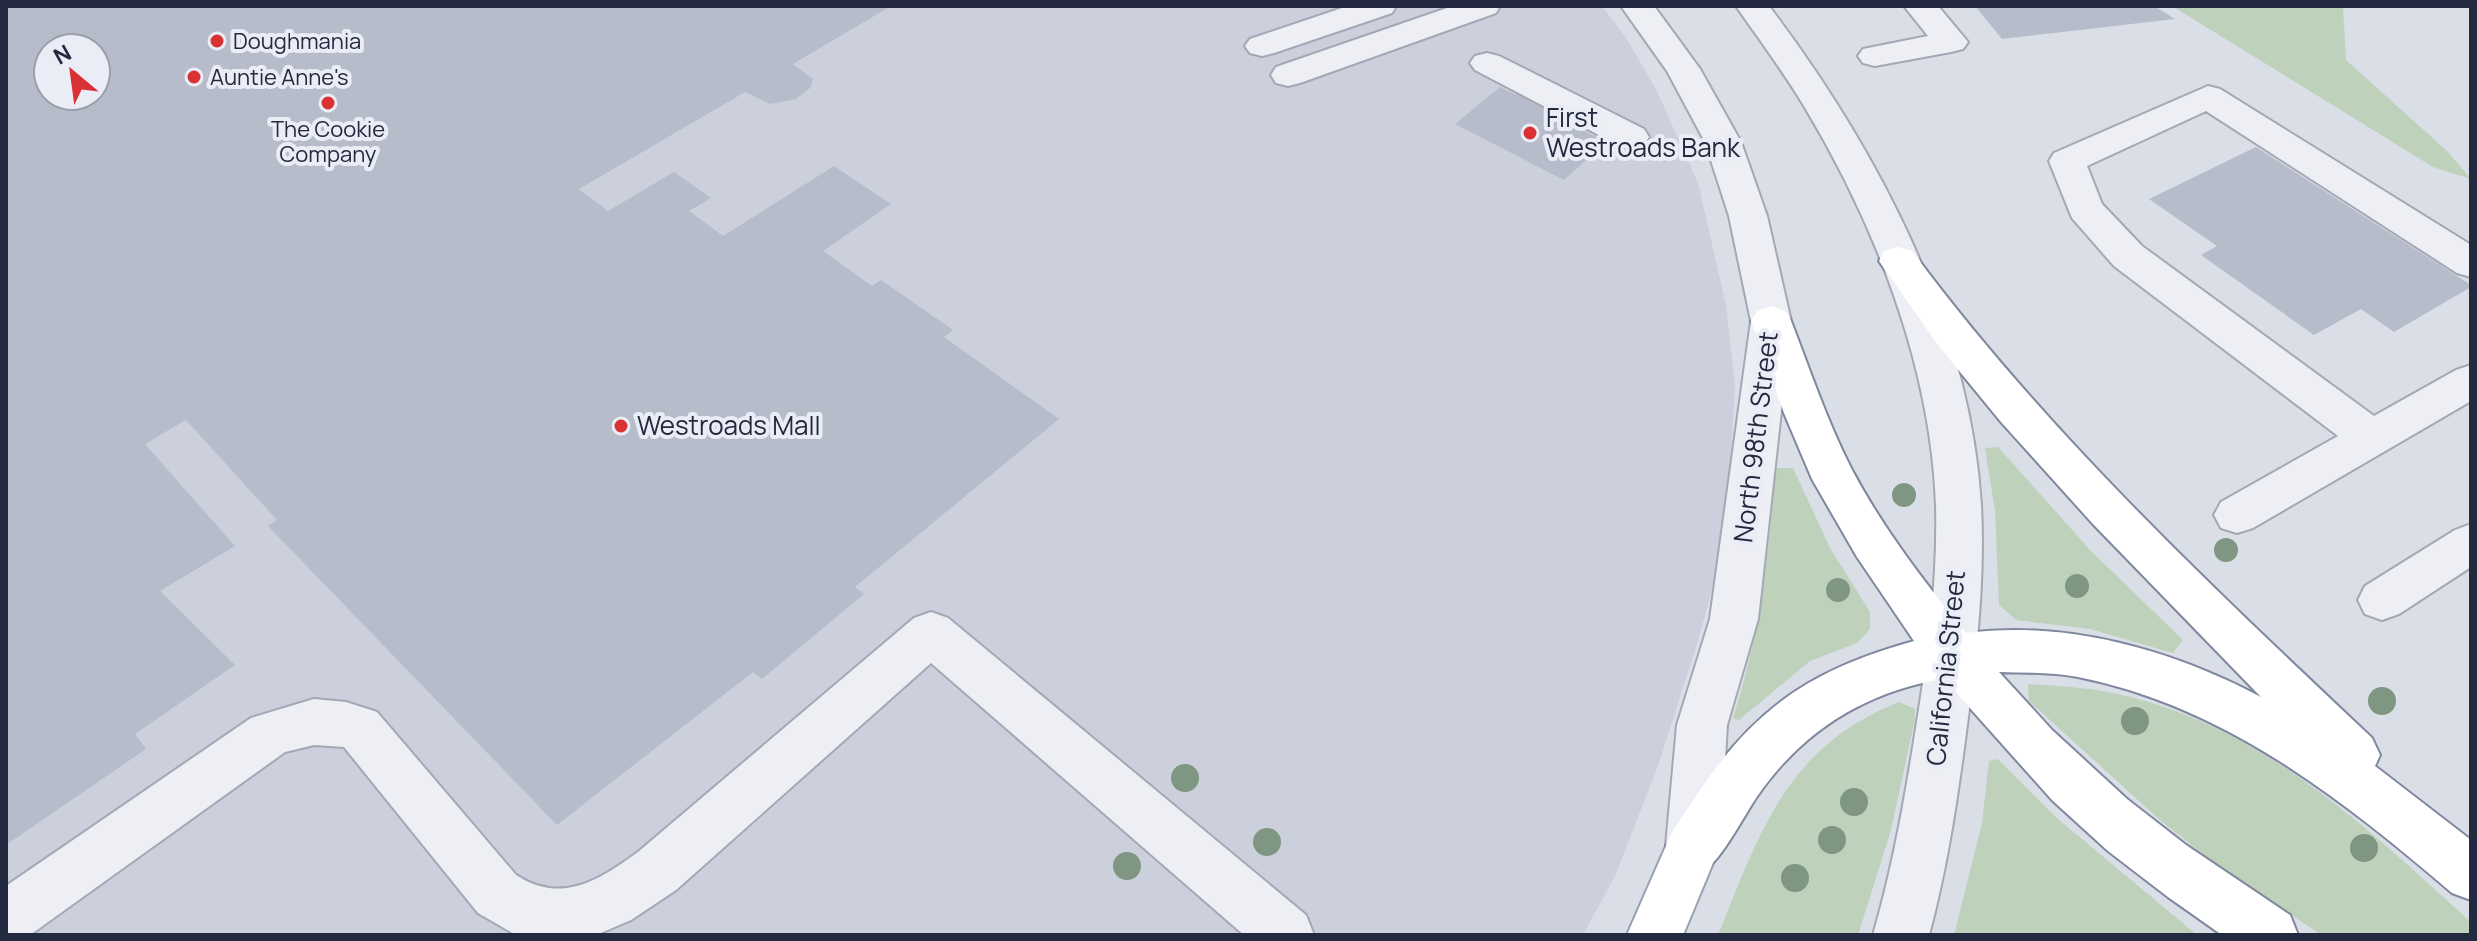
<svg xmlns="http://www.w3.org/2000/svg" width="2477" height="941" viewBox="0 0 2477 941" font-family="Manrope,sans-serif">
	<rect width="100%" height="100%" fill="#dadee7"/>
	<!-- built -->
	<path fill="#ccd0dc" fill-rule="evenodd" d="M6 6H1602L1626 38 1656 89 1698 183 1726 305 1735 385 1730 476 1719 563 1698 641 1658 766 1615 876 1583 935H6ZM48 48H96V96H48Z"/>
	<!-- green -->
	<path fill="#bdd1bb" d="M2172 6H2343L2346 60 2447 151 2471 179 2433 167Z
		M1998 447 2091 551 2183 640 2173 653 2090 629 2016 620 1999 605 1995 511 1985 448Z
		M1775 468H1793L1830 548 1870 612V629L1857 643 1810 661 1739 720 1733 718C1759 637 1770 553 1775 468Z
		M2028 684C2055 686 2082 687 2108 692 2256 721 2363 824 2471 922V935H2321L2213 862 2161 821 2029 701Z
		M1899 702 1915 709V719L1891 830 1858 935H1718C1760 832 1786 747 1899 702Z
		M1998 759 2058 819 2197 935H1954L1982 823 1989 761Z"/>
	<!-- building -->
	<path fill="#b7bcca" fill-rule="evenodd" d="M6 6H891L793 64 813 79 810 88 796 99 770 104 745 92 579 189 608 211 674 172 711 198 689 211 723 236 834 166 891 204 823 251 872 286 881 280 953 330 944 337 1059 419 855 587 864 594 762 679 753 672 557 825 268 526 277 520 186 420 145 444 235 546 160 591 235 665 135 734 146 749 6 845ZM48 48H96V96H48Z
		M1975 6H2154L2175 19 2002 39Z
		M1539 76 1579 95 1554 116 1606 142 1564 180 1455 124 1500 87 1516 95Z
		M2256 147 2471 285V287L2394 332 2361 309 2314 335 2201 255 2217 246 2149 199Z"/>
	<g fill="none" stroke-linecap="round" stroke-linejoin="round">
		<!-- minor casing -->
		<g stroke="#a3a8b4" stroke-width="4">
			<path id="minor" d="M1348 6H1396L1392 13 1274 53 1262 56 1250 53 1245 46 1250 39Z
				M1453 6H1500L1496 13 1300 83 1288 86 1276 83 1271 75 1276 67Z
				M1621 6H1654L1700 69 1741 142 1767 216 1791 321 1758 619 1727 725 1720 846 1712 864 1693 872 1674 864 1666 846 1677 725 1710 619 1751 321 1729 216 1705 142 1667 71Z
				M1736 6H1769C1877 149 1970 323 1981 505 1985 581 1976 658 1966 733 1957 801 1947 869 1929 935H1873C1893 867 1905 798 1916 728 1928 654 1938 580 1936 505 1931 366 1875 224 1804 106 1783 71 1759 39 1736 6Z
				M1904 6H1938L1968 42 1963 49 1951 52 1875 66 1863 63 1858 56 1863 49 1928 36Z
				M1487 53 1499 56 1644 129 1649 137 1644 145 1631 149 1618 145 1475 70 1470 63 1475 56Z
				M2208 86 2220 89 2471 245V277L2457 273 2206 111 2087 166 2102 204 2142 246 2374 416 2456 370 2471 365V401L2253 528 2237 533 2221 528 2214 515 2221 502 2338 436 2114 266 2072 218 2049 161 2054 153Z
				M2471 524V567L2399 614 2382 620 2365 614 2358 600 2365 586 2455 530Z
				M931 612 948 618 1306 915 1314 935H1244L931 663 676 890 631 920 596 935H516L478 913 344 747 314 745 285 752 30 935H6V886L251 718 314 699 346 702 377 712 516 875C562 905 599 880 638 852L914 618Z"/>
		</g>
		<!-- major casing -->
		<g stroke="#99a0b3" stroke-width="4">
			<path id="major" d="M1693 820 1712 828 1720 846 1683 935H1627L1674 828Z"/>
		</g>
		<!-- highway casing -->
		<g stroke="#80889f" stroke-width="4">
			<path id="highway" d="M1898 247 1912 251C2045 431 2210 585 2372 738L2380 755 2375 766 2471 840V900L2452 893C2341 798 2224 706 2078 677 2053 672 2025 673 1999 672L2052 730 2127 799 2186 845 2290 915 2298 935H2222L2168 897 2108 851 2052 800 1944 679C1865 691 1800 733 1756 798 1746 813 1722 857 1710 865 1706 868 1698 870 1693 872L1674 864 1666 846C1676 823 1691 804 1705 783 1761 702 1820 667 1914 641L1857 557 1812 479 1784 413 1751 321 1757 311 1771 306 1785 311 1791 321C1810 370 1827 421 1851 468 1882 527 1924 582 1966 633 2067 620 2172 650 2261 697L2093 524 2001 422 1938 345 1879 261 1884 251Z"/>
		</g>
		<!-- minor -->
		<use href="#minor" fill="#edeff5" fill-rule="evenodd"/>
		<!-- major -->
		<use href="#major" fill="#fff" fill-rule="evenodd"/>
		<!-- highway -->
		<use href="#highway" fill="#fff" fill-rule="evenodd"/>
	</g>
	<!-- trees -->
	<g fill="#7e9682">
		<circle cx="1904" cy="495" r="12"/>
		<circle cx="2226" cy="550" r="12"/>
		<circle cx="2077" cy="586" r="12"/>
		<circle cx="1838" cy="590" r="12"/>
		<circle cx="2382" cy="701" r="14"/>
		<circle cx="2135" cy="721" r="14"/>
		<circle cx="1185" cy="778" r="14"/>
		<circle cx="1854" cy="802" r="14"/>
		<circle cx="1832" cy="840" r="14"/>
		<circle cx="1267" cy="842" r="14"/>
		<circle cx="2364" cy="848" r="14"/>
		<circle cx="1127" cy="866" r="14"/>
		<circle cx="1795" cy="878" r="14"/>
	</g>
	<!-- markers -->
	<g fill="#da3134" stroke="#eaedf5" stroke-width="3">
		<circle cx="217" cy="41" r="8"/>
		<circle cx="194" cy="77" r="8"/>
		<circle cx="328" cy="103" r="8"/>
		<circle cx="1530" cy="133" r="8"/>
		<circle cx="621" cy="426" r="8"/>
	</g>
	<g text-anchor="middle" stroke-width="8" stroke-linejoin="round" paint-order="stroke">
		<!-- far-poi labels -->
		<g font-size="22" fill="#23293e" stroke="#eaedf5" text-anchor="start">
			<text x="233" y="49">Doughmania</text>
			<text x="210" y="85">Auntie Anne's</text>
			<text x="328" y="137" text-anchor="middle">The Cookie<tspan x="328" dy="25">Company</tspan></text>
		</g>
		<!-- poi labels -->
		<g font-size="26" fill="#23293e" stroke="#eaedf5" text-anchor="start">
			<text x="1546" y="127">First<tspan x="1546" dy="30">Westroads Bank</tspan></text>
			<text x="637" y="435">Westroads Mall</text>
		</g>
		<!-- street labels -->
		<g font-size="26" fill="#23293e" stroke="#eaedf5">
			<text transform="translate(1756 437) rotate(-83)" y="9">North 98th Street</text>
			<text transform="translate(1946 668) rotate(-84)" y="9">California Street</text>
		</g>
	</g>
	<!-- border -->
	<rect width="2477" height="941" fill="none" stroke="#23293e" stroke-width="16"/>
	<!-- north arrow -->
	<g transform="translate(72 72) rotate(331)"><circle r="38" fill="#eaedf5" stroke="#9a9fac" stroke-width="2"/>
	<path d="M0-6L14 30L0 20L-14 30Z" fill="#da3134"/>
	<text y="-12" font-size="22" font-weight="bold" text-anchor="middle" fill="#23293e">N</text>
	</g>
</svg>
